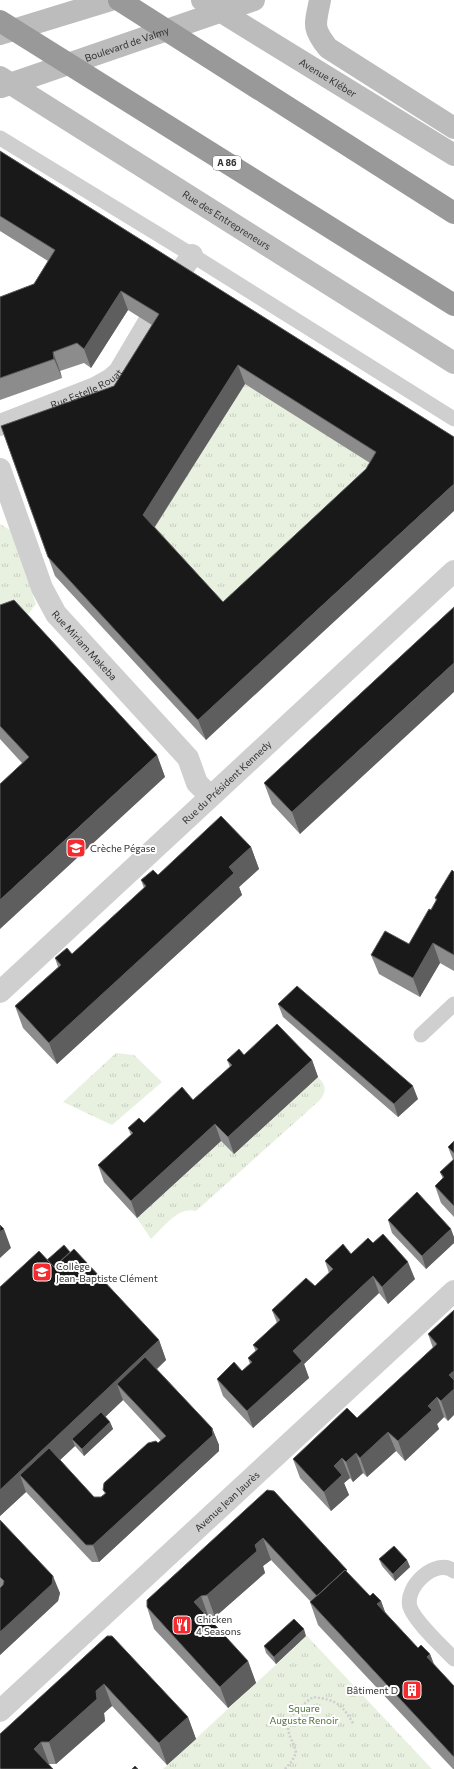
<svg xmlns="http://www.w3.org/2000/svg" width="454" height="1769" viewBox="0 0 454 1769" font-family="Commissioner,sans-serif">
	<defs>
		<pattern id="grass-tufts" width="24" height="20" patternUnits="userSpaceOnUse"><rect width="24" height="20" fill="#e8f0e0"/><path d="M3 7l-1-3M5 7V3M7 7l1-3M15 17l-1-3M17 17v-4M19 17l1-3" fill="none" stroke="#c7cec1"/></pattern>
	</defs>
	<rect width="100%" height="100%" fill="#fff"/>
	<!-- grass -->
	<path fill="url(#grass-tufts)" d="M245 384 383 471 230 622 150 534Z
		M0 524 10 530 36 604 22 622 0 630Z
		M116 1053 134 1055 162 1082 112 1125 63 1102Z
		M318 1077C326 1085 327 1091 320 1100L196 1211C178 1206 163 1228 151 1239L137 1218 221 1141 234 1154Z
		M307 1636 432 1769H163Z"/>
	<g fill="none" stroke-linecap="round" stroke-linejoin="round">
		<!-- path -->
		<path stroke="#cfcfcf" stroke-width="2.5" stroke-dasharray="2 2" stroke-linecap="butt" d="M285 1769 292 1761 296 1753C295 1745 289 1737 288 1729 287 1715 303 1705 313 1697 337 1700 342 1704 354 1725"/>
		<!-- lane -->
		<path stroke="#cfcfcf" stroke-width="15" d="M0 138 192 255 454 419
			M421 1035 454 1004
			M454 1571C436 1557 404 1587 410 1607 415 1622 443 1647 454 1659"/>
		<!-- street -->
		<g stroke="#cfcfcf" stroke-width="22">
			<path d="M177 277 192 255"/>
			<path id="s1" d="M0 425 95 388 111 379 119 372 148 323"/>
			<path id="s2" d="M0 469 42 588 56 614 188 758 197 783 210 796"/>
			<path id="s3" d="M0 992 454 571"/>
			<path id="s4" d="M0 1711 454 1291"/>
		</g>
		<!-- secondary -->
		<g stroke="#bcbcbc" stroke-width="22">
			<path id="s5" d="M202 0 454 155"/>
			<path d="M320 0C315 25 312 28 328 48L454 128"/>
			<path d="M0 34 111 0"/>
			<path id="s6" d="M0 77 454 363"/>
			<path id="s7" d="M1 87 254 0"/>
		</g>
		<!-- highway-bridge -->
		<path stroke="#999" stroke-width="22" d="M119 0 454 213
			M0 21 454 305"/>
	</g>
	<!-- wall -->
	<path fill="#8c8c8c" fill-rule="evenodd" d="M0 151 454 437 206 740 55 576 1 426 114 386 152 325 128 310 91 368 84 363 60 371 62 378 0 400V297L34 284 48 261 0 231ZM245 384 370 463 366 469 223 602 155 527Z
		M0 605 157 755 165 777 22 763 0 739Z
		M454 607 300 834 272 804 264 783Z
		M251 847 259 869 239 887 242 895 57 1064 23 1028 15 1006 58 967 55 958 72 954 144 888 141 880Z
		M454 872V971L440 963 420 997 379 974 371 955 409 944 436 901 435 898Z
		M278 1004 418 1099 398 1117 283 1017Z
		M244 1055 312 1060 318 1077 234 1154 221 1141 137 1218 104 1182 98 1165 131 1135 128 1128 144 1123 193 1100 230 1067 227 1060Z
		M454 1141V1217L441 1203 435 1186 443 1179 440 1172 453 1160 448 1147Z
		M388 1220 454 1237V1243L426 1269 392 1233Z
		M373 1243 415 1279 388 1304 379 1293 304 1364 309 1378 253 1428 223 1396 217 1379 242 1371 250 1364 248 1358 256 1352 253 1345 277 1323 272 1310 315 1286 329 1273 325 1261 351 1254Z
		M70 1252 159 1340 166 1360 157 1369 212 1428 219 1445V1451L99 1562H92L26 1492 0 1516V1287L47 1260ZM123 1400 161 1441 103 1490 105 1494 101 1497H94L60 1460 75 1446 84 1456 113 1429 110 1422 105 1417Z
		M454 1310 448 1421 444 1417 437 1424 439 1429 405 1461 396 1451 367 1477 363 1473 353 1482 350 1478 344 1483 349 1495 331 1511 300 1478 293 1459 357 1418 433 1348 428 1334Z
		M274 1491 348 1574 370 1596 381 1601 385 1612 418 1648 430 1654 434 1664 454 1686V1769H453L318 1625 310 1602H311L271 1560 263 1566 265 1573 215 1617 208 1618 248 1661 256 1683 228 1708 154 1629 147 1607Z
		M0 1520 60 1593 58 1601 0 1655V1588H1L0 1587Z
		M379 1559 407 1560 410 1567 395 1581 382 1566Z
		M107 1636 188 1717 196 1739 167 1765 112 1706 104 1713 105 1721 56 1764H49L53 1769H0V1734Z
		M306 1636 276 1664 266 1653 264 1646Z"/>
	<!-- shaded-wall -->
	<path fill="#5e5e5e" d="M121 291 128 310 91 368 84 349Z
		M53 352 60 371 62 378 54 359Z
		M238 365 245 384 150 534 143 515Z
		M454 484V511L206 740 198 720Z
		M454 663V692L300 834 292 812Z
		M157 755 165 777 0 929V900Z
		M251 847 259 869 239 887 242 895 57 1064 49 1043 229 867Z
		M433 943 440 963 420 997 413 978Z
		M312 1060 318 1077 234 1154 228 1137Z
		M413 1086 418 1099 398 1117 394 1104Z
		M215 1124 221 1141 137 1218 131 1201Z
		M4 1229 11 1248 0 1258V1232Z
		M451 1229 454 1237V1243L426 1269 422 1256Z
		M408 1262 415 1279 388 1304 382 1287Z
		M373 1276 379 1293 304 1364 309 1378 253 1428 247 1411 293 1351Z
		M159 1340 166 1360 128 1396 117 1384 123 1400 77 1444 72 1439 75 1446 31 1487 20 1475 26 1492 0 1516V1490Z
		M454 1371V1388L449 1375Z
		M454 1389V1415L448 1421 441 1401Z
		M437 1397 444 1417 437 1424 439 1429 405 1461 398 1441 428 1406Z
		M110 1422 113 1429 84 1456 82 1449Z
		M212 1428 219 1445V1451L99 1562 93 1545Z
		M388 1432 396 1451 367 1477 360 1458Z
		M356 1453 363 1473 353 1482 346 1462Z
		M342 1458 350 1478 344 1483 349 1495 331 1511 324 1492 334 1466Z
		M263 1538 271 1560 263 1566 265 1573 215 1617 207 1595 255 1545Z
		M407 1560 410 1567 395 1581 393 1574Z
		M53 1576 60 1593 58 1601 0 1655V1632Z
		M201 1596 209 1618 194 1602Z
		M381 1601 389 1623 377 1604Z
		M304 1629 306 1636 276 1664 274 1657Z
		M430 1654 438 1676 427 1657Z
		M248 1661 256 1683 228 1708 220 1687Z
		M104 1684 112 1706 104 1713 105 1721 56 1764 49 1742 96 1691Z
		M188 1717 196 1739 167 1765 159 1743Z
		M41 1742 49 1764 44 1769 34 1749Z"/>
	<!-- building -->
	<path fill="#191919" stroke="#5e5e5e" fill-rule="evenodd" d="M0 151 454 437V484L198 720 48 557 1 426 114 386 159 314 121 291 84 349 77 343 53 352 54 359 0 378V297L34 284 55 250 0 216ZM238 365 376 452 366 469 223 602 143 515Z
		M14 600 157 755 0 900V784L29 757 0 726V605Z
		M454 607V663L292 812 264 783Z
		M221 816 251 847 229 867 234 873 49 1043 15 1006 61 965 55 958 67 948 72 954 146 886 141 880 153 870 158 875Z
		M452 870 454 872V955L433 943 413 978 371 955 385 931 409 944 429 909 431 910 437 899 435 898Z
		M297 986 413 1086 394 1104 278 1004Z
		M277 1024 312 1060 228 1137 215 1124 131 1201 98 1165 133 1133 128 1128 139 1118 144 1123 182 1087 193 1100 232 1065 227 1060 239 1049 244 1055Z
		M454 1141V1153L448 1147Z
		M454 1159V1206L435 1186 444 1177 440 1172Z
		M417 1192 451 1229 422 1256 388 1220Z
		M0 1225 4 1229 0 1232Z
		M383 1234 408 1262 382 1287 373 1276 293 1351 302 1361 247 1411 217 1379 234 1362 242 1371 252 1362 248 1358 258 1349 253 1345 280 1320 272 1310 306 1278 315 1286 333 1269 325 1261 343 1244 351 1254 368 1238 373 1243Z
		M64 1245 70 1252 54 1267 47 1260Z
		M74 1249 159 1340 0 1490V1287L39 1251 54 1267Z
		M454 1310V1371L449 1375 454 1380V1389L441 1401 437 1397 428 1406 432 1410 398 1441 388 1432 360 1458 356 1453 346 1462 342 1458 334 1466 342 1475 324 1492 293 1459 347 1408 357 1418 437 1344 428 1334Z
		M145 1357 212 1428 213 1435 93 1545H86L20 1475 49 1448 94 1497H101L106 1493 103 1490 104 1483 148 1443 156 1441 158 1443 166 1436 117 1384Z
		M101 1412 110 1422 82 1449 72 1439Z
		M267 1490 274 1491 347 1570 346 1571 345 1570 317 1596 263 1538 255 1545 257 1551 207 1595 201 1596 194 1602 248 1661 220 1687 147 1607V1600Z
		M0 1520 53 1576 52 1584 0 1632V1588L3 1585 4 1581 0 1577Z
		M394 1546 407 1560 393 1574 379 1559Z
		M345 1570 370 1596 373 1593 381 1601 377 1604 418 1648 421 1645 430 1654 427 1657 454 1686V1757L310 1602Z
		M294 1619 304 1629 274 1657 264 1646Z
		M107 1636H112L188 1717 159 1743 104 1684 96 1691 97 1699 49 1742H41L34 1749 53 1769H1L0 1768V1734Z
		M135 1766 138 1769H132Z"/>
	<!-- icons -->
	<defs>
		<g id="school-square" transform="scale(1)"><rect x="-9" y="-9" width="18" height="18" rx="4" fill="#f42a2e" stroke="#fff"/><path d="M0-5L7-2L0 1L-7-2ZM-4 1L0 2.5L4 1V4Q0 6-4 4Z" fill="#fff"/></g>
		<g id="restaurant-square" transform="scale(1)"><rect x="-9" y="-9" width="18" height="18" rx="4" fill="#f42a2e" stroke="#fff"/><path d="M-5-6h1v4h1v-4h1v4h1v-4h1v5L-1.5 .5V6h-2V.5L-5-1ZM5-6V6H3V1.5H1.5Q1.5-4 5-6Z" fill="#fff"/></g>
		<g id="building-square" transform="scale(1)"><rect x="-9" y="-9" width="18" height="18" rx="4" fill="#f42a2e" stroke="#fff"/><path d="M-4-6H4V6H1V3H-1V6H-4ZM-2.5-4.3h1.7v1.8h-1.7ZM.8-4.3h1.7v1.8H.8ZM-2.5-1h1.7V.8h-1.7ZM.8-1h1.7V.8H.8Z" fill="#fff"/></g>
	</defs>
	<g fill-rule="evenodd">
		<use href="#school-square" x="76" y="848"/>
		<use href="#school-square" x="42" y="1272"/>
		<use href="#restaurant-square" x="182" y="1625"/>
		<use href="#building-square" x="412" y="1690"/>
	</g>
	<g text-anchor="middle" stroke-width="4" stroke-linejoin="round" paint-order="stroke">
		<!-- shield labels -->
		<rect fill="#fff" stroke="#707070" stroke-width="1" x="213" y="156" width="28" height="14" rx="3"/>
		<g font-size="9" font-weight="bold" fill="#323232">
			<text x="227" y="166">A 86</text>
		</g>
		<!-- street labels -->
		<g font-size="10" fill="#323232" stroke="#fff">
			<text dy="4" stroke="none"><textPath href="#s7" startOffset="133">Boulevard de Valmy</textPath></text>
			<text dy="4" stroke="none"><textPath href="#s5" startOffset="148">Avenue Kléber</textPath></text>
			<text dy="4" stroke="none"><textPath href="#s6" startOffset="268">Rue des Entrepreneurs</textPath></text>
			<text dy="4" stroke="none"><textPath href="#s1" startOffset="94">Rue Estelle Rouat</textPath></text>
			<text dy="4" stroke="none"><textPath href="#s2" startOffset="198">Rue Miriam Makeba</textPath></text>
			<text dy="4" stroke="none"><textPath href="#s3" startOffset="309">Rue du Président Kennedy</textPath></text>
			<text dy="4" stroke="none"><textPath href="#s4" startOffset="309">Avenue Jean Jaurès</textPath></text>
		</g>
		<!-- poi labels -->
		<g font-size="10" fill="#323232" stroke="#fff" text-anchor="start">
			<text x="90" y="852">Crèche Pégase</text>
			<text x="56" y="1270">Collège<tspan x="56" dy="12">Jean-Baptiste Clément</tspan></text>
			<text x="196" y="1623">Chicken<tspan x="196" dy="12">4 Seasons</tspan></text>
			<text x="398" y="1694" text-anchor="end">Bâtiment D</text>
		</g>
		<!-- park labels -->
		<g font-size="10" fill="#52733b" stroke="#fff">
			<text x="304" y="1712">Square<tspan x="304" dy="12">Auguste Renoir</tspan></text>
		</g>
	</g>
</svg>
